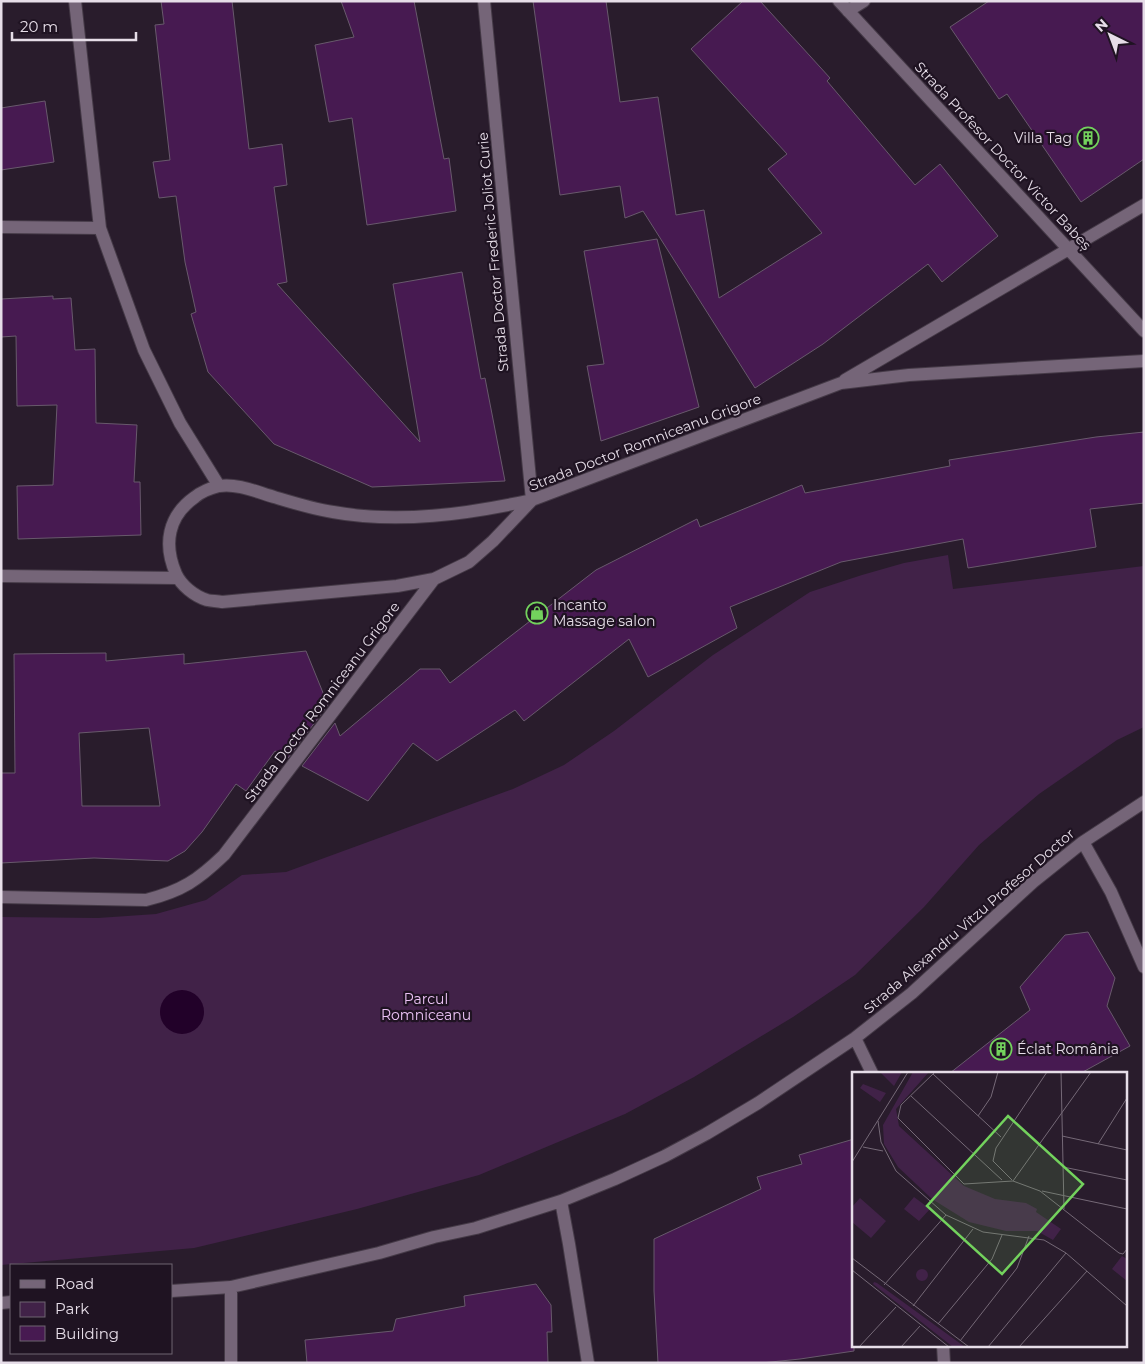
<svg xmlns="http://www.w3.org/2000/svg" width="1145" height="1364" viewBox="0 0 1145 1364" font-family="Montserrat,sans-serif">
	<rect width="100%" height="100%" fill="#291c2c"/>
	<!-- green -->
	<path fill="#412248" d="M948 555 953 589 1144 566V727L1117 740 1039 794 979 845 924 907 855 975 793 1017 694 1077 625 1114 479 1175 357 1209 194 1248 1 1265V917L98 918 156 914 206 900 242 875 286 872 513 789 564 765 614 731 713 655 810 592 862 575 904 563Z"/>
	<!-- water -->
	<path fill="#220129" d="M160 1012a22 22 0 1 1 44 0a22 22 0 1 1-44 0Z"/>
	<!-- building -->
	<path fill="#471a51" stroke="#68596c" fill-rule="evenodd" d="M161 1H232L249 149 282 144 287 185 274 187 287 282 277 284 420 442 393 284 462 272 481 379 485 378 505 481 372 487 274 444 208 372 191 314 196 312 185 262 176 196 159 198 153 162 170 160 155 25 164 24Z
		M341 1H414L444 159 449 158 456 211 367 225 352 118 329 122 315 45 354 37Z
		M533 1H606L620 102 658 97 676 215 704 210 719 298 822 233 768 169 787 154 691 49 743 1H760L830 78 827 81 915 185 940 164 998 236 942 282 928 264 823 344 755 388 643 211 625 218 620 186 560 195Z
		M989 1H1144V159L1081 202 1007 94 999 99 950 27Z
		M45 101 54 162 1 170V108Z
		M657 239 699 407 601 441 587 366 604 364 584 251Z
		M53 296V299L71 298 75 350 95 349 96 423 137 425 134 482H140L141 535 18 539 17 486 53 485 57 405 17 406 16 336 1 337V299Z
		M1144 432V503L1090 509 1096 547 968 568 963 539 841 562 730 607 737 628 648 677 629 639 524 721 515 710 437 761 413 743 368 801 302 766 335 723 340 736 420 669H440L450 683 596 570 697 519 700 527 802 485 805 493 950 466 949 460 1096 437Z
		M306 651 328 705 288 758 275 751 246 791 236 784 202 832 185 851 168 861 94 858 1 863V773H15L14 654 106 653V661L184 654V664ZM149 728 160 806H82L79 733Z
		M1088 932 1115 978 1107 1006 1130 1046 1081 1073H950L1030 1010 1020 987 1065 935Z
		M854 1139V1351L800 1359 761 1363H658L654 1291V1239L761 1189 757 1177 802 1164 799 1155Z
		M536 1284 551 1305 552 1332H547L548 1363H307L305 1340 393 1331 396 1319 465 1306 464 1296Z"/>
	<g fill="none" stroke-linecap="round" stroke-linejoin="round">
		<!-- minor casing -->
		<g stroke="#453a47" stroke-width="14">
			<path id="minor" d="M75 1 100 228 144 350 180 423 219 486
				M484 1 532 500
				M839 1 1144 331
				M848 11 864 1
				M1 227 100 228
				M845 380 1144 205
				M1 576 177 578
				M434 579 397 586 222 602C217 601 211 601 207 600 194 596 181 585 176 574 163 544 168 516 195 497 201 492 211 488 219 486 237 483 257 492 274 497 294 503 313 509 333 512 399 524 467 514 532 500
				M1083 842 1111 892 1144 967
				M1 897 146 900C182 891 198 880 224 855L434 579 469 562 493 541 532 500 841 383 909 375 1144 361
				M855 1038 872 1073
				M561 1201 569 1244 588 1363
				M231 1287V1363
				M171 1291 231 1287 379 1253 434 1237 476 1228 561 1201 615 1179 665 1156 706 1134 758 1103 855 1038 912 993 1033 882 1083 842 1144 802
				M1 1303 11 1302
				M943 1345 944 1363"/>
		</g>
		<!-- minor -->
		<use href="#minor" stroke="#756578" stroke-width="12"/>
	</g>
	<!-- icons -->
	<defs>
		<g id="building-ring" transform="scale(1.125)"><circle r="9.5" fill="#1f1322" stroke="#73d25d" stroke-width="1.5"/><path d="M-4-6H4V6H1V3H-1V6H-4ZM-2.5-4.3h1.7v1.8h-1.7ZM.8-4.3h1.7v1.8H.8ZM-2.5-1h1.7V.8h-1.7ZM.8-1h1.7V.8H.8Z" fill="#73d25d"/></g>
		<g id="shop-ring" transform="scale(1.125)"><circle r="9.5" fill="#1f1322" stroke="#73d25d" stroke-width="1.5"/><path d="M-5-2.5h2.3a2.7 3.5 0 0 1 5.4 0H5L5.5 6h-11ZM-1.5-2.5h3a1.5 2.3 0 0 0-3 0Z" fill="#73d25d"/></g>
	</defs>
	<g fill-rule="evenodd">
		<use href="#building-ring" x="1088" y="138"/>
		<use href="#shop-ring" x="537" y="613"/>
		<use href="#building-ring" x="1001" y="1049"/>
	</g>
	<g text-anchor="middle" stroke-width="4.5" stroke-linejoin="round" paint-order="stroke">
		<!-- poi labels -->
		<g font-size="14" fill="#e6dde8" stroke="#1f1322" text-anchor="start">
			<text x="1072" y="143" text-anchor="end">Villa Tag</text>
			<text x="553" y="610">Incanto<tspan x="553" dy="16">Massage salon</tspan></text>
			<text x="1017" y="1054">Éclat România</text>
		</g>
		<!-- street labels -->
		<g font-size="14" fill="#e6dde8" stroke="#1f1322">
			<text transform="translate(1003 156) rotate(47)" y="5">Strada Profesor Doctor Victor Babeș</text>
			<text transform="translate(493 252) rotate(-95)" y="5">Strada Doctor Frederic Joliot Curie</text>
			<text transform="translate(645 442) rotate(-21)" y="5">Strada Doctor Romniceanu Grigore</text>
			<text transform="translate(322 702) rotate(-53)" y="5">Strada Doctor Romniceanu Grigore</text>
			<text transform="translate(969 921) rotate(-41)" y="5">Strada Alexandru Vitzu Profesor Doctor</text>
		</g>
		<!-- park labels -->
		<g font-size="14" fill="#ecc3f6" stroke="#1f1322">
			<text x="426" y="1004">Parcul<tspan x="426" dy="16">Romniceanu</tspan></text>
		</g>
	</g>
	<!-- overview -->
	<g transform="translate(852 1072)">
		<rect width="275" height="275" fill="#291c2c"/>
		<path d="M28 0H50L42 14ZM61 0H77L44 37 47 54 112 114 143 127 174 131 185 137 184 140 209 157 201 168 185 159H154L117 150 80 127 46 95 32 72 31 53ZM11 12 34 21 28 30 8 16ZM62 125 78 137 67 149 52 137ZM8 126 34 149 19 166 0 150V135ZM270 184 275 187V209L260 197ZM64 203a6 6 0 1 1 12 0a6 6 0 1 1-12 0ZM22 210 25 211 113 275H101L21 212Z" fill="#412248"/>
		<path fill="none" stroke="#756977" stroke-width="1" d="M83 0 49 33 46 46 112 112 161 109 188 119 267 181 271 182 275 177M209 0 212 137M81 2 149 65M59 24 150 108M126 44 139 25 146 0M26 49 29 70 44 99 94 143 131 160 192 168 214 181 275 234M210 64 275 78M246 72 275 26M11 75 31 79M0 90 56 0M211 95 275 108M160 108 141 89 144 76 195 0M161 109 239 0M190 119 275 137M0 186 117 275M0 198 97 275M32 213 94 143M61 234 121 157M86 252 140 187 150 163M108 269 165 196 177 164M7 275 44 235M49 275 68 254M136 275 214 181M167 275 235 199"/>
		<path fill="#73d25d" fill-opacity="0.15" stroke="#73d25d" stroke-width="2.5" d="M156 44 231 112 150 202 75 134Z"/>
		<rect width="275" height="275" fill="none" stroke="#e6dde8" stroke-width="2.5"/>
	</g>
	<!-- border -->
	<rect width="1145" height="1364" fill="none" stroke="#e6dde8" stroke-width="5"/>
	<!-- legend -->
	<rect x="10" y="1264" width="162" height="90" fill="#1f1322" stroke="#6f6471"/>
	<rect x="20" y="1280" width="25" height="8" fill="#756578" stroke="#6f6471"/>
	<text x="55" y="1289" font-size="15" fill="#e6dde8">Road</text>
	<rect x="20" y="1302" width="25" height="15" fill="#412248" stroke="#6f6471"/>
	<text x="55" y="1314" font-size="15" fill="#e6dde8">Park</text>
	<rect x="20" y="1326" width="25" height="15" fill="#471a51" stroke="#6f6471"/>
	<text x="55" y="1339" font-size="15" fill="#e6dde8">Building</text>
	<!-- north arrow -->
	<g transform="translate(1110 35) rotate(318)" stroke="#1f1322" stroke-width="4" paint-order="stroke">
	<path d="M0-4L9 19L0 12L-9 19Z" fill="#e6dde8"/>
	<text y="-8" font-size="14" font-weight="bold" text-anchor="middle" fill="#e6dde8">N</text>
	</g>
	<!-- scale -->
	<path d="M12 32v8h124v-8" fill="none" stroke="#e6dde8" stroke-width="2.5"/>
	<text x="20" y="32" font-size="15" fill="#e6dde8" stroke="#1f1322" stroke-width="4" paint-order="stroke">20 m</text>
</svg>
